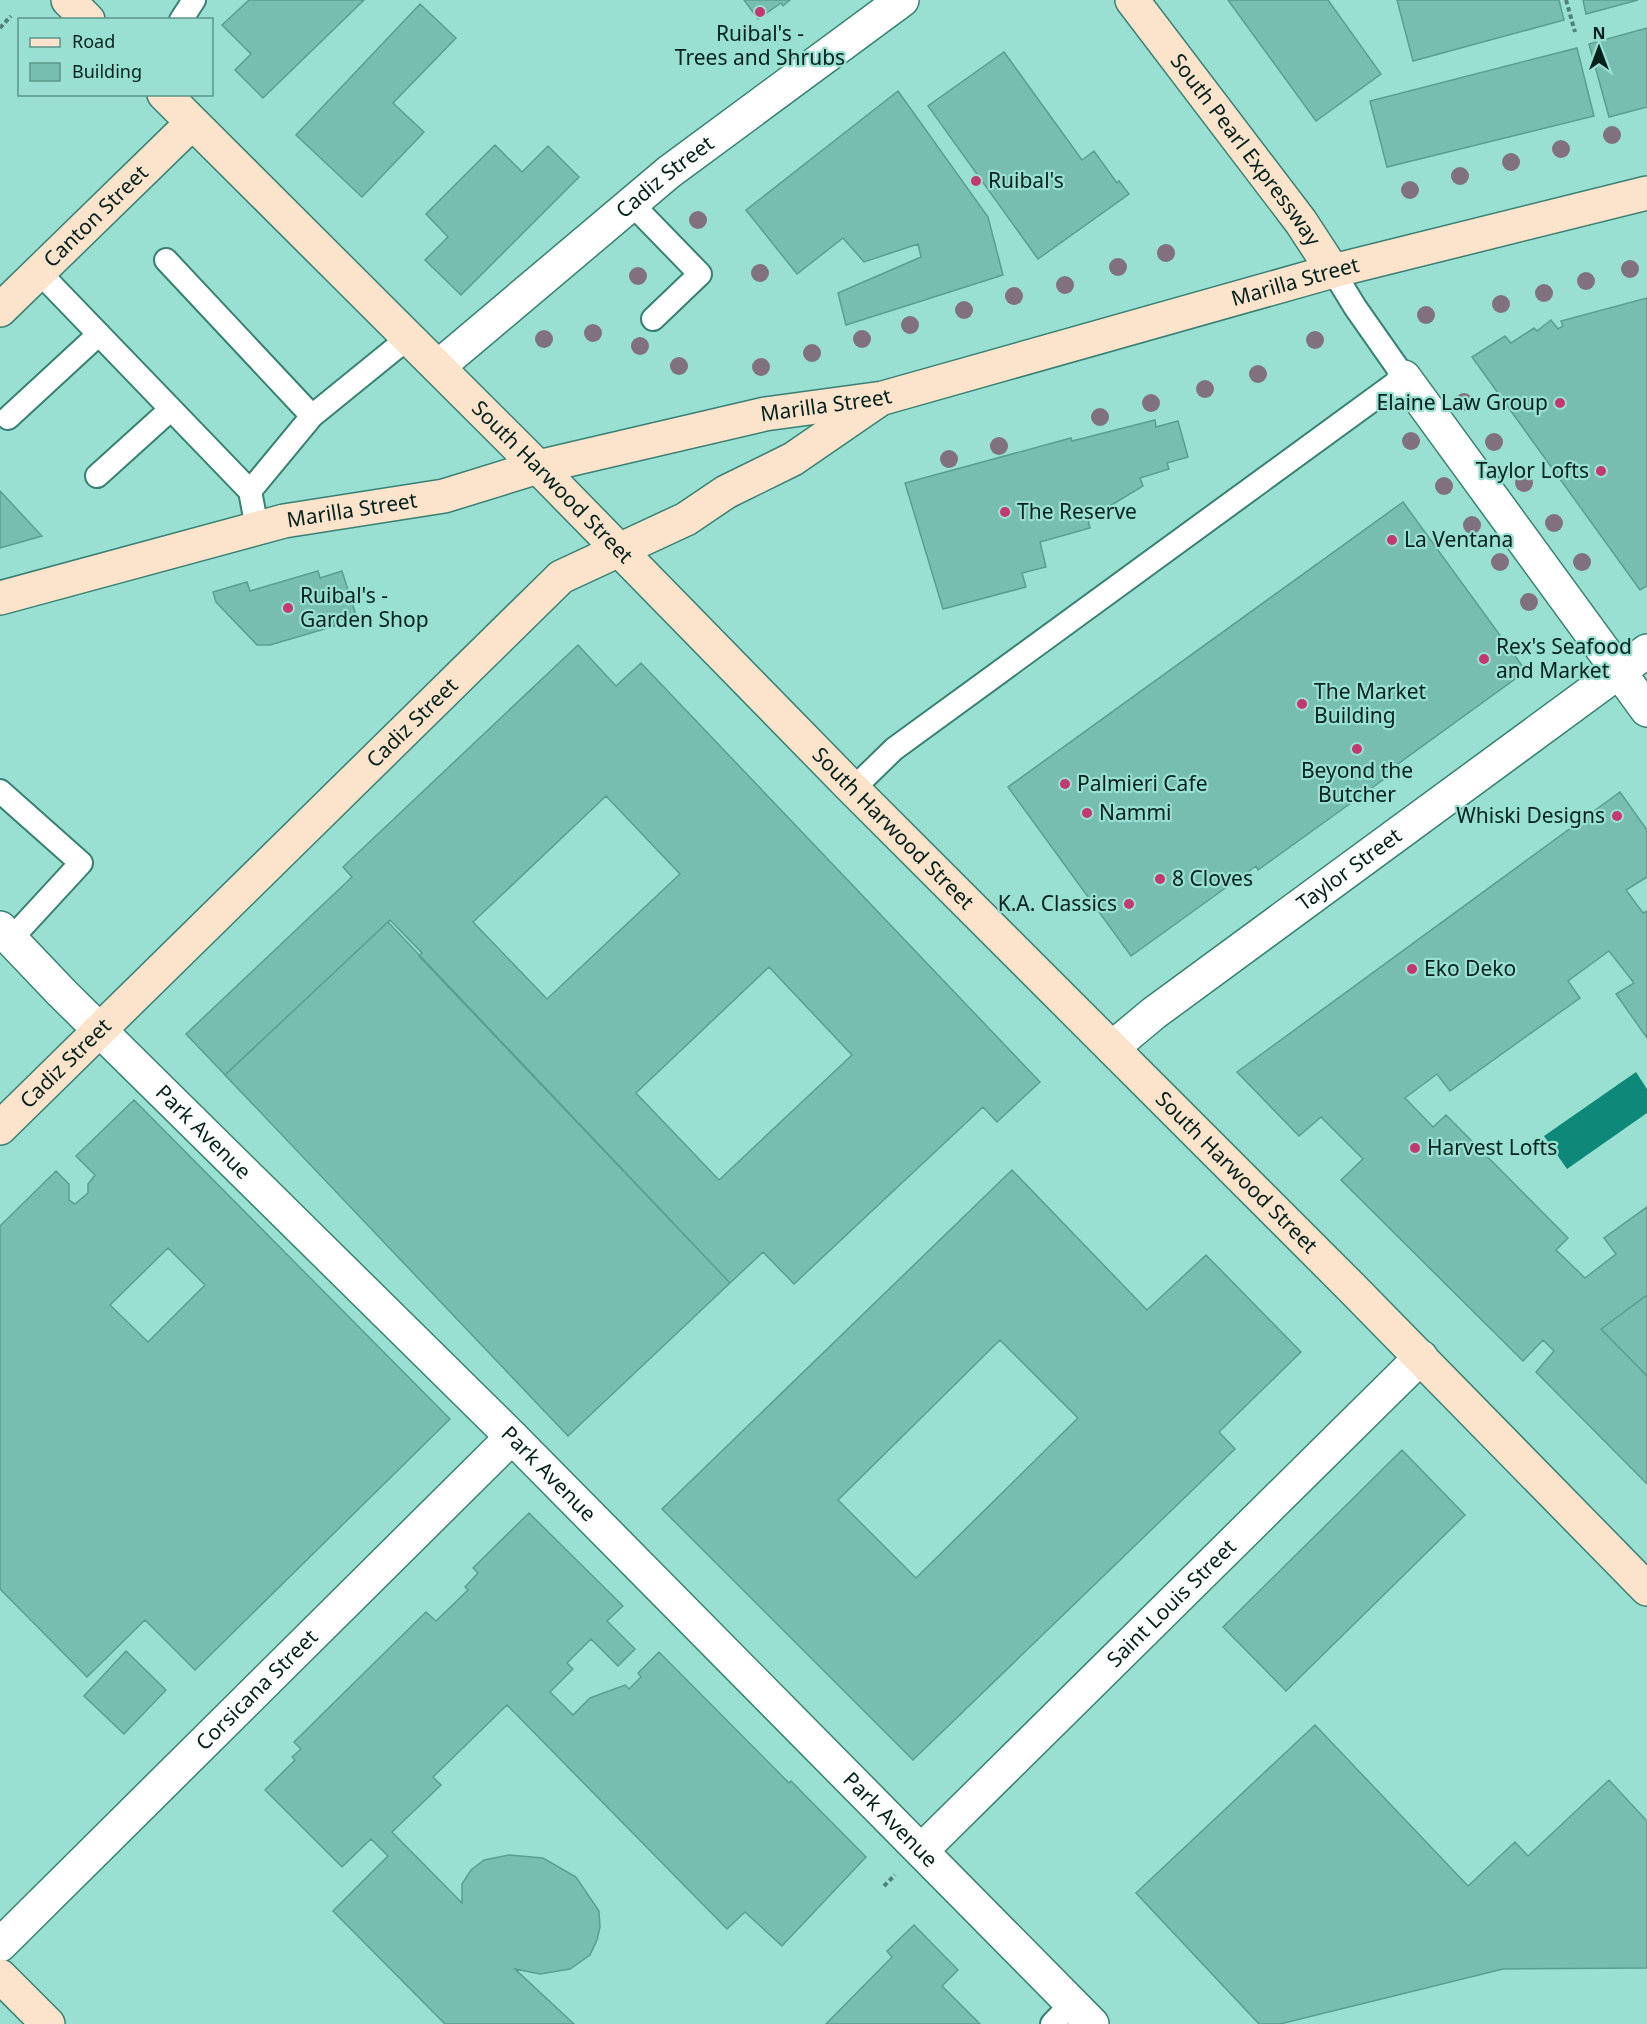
<svg xmlns="http://www.w3.org/2000/svg" width="1647" height="2024" viewBox="0 0 1647 2024" font-family="'Noto Sans',sans-serif">
	<rect width="100%" height="100%" fill="#99e0d2"/>
	<!-- water -->
	<path fill="#0e8979" d="M1636 1072 1647 1089V1113L1567 1169 1544 1136Z"/>
	<!-- building -->
	<path fill="#77bdb0" stroke="#599e92" stroke-width="1.5" fill-rule="evenodd" d="M249 0H364L263 98 235 70 251 54 222 25Z
		M744 0H790L783 6 781 3 758 19Z
		M1228 0H1328L1381 74 1316 121Z
		M1397 0H1559L1564 20 1413 61Z
		M1583 0H1638L1586 14Z
		M420 4 456 38 393 103 424 132 362 197 296 135Z
		M1647 28V107L1609 117 1589 44Z
		M1577 48 1594 116 1387 167 1370 101Z
		M1004 52 1082 160 1094 151 1117 183 1119 181 1129 194 1038 259 928 106Z
		M898 91 988 217 1003 275 846 325 838 293 921 257 918 244 864 262 843 238 797 274 746 210Z
		M495 145 522 172 548 146 579 177 461 295 425 260 448 237 426 214Z
		M1647 298V586L1640 590 1472 357 1505 336 1511 343 1534 328 1537 331 1551 320 1558 329 1563 326 1561 321Z
		M1155 420 1156 427 1178 421 1188 457 1167 463 1169 469 1140 478 1143 486 1105 509 1087 515 1090 528 1040 542 1046 567 1022 573 1026 587 943 609 905 483 1071 438 1072 441Z
		M0 491 42 536 0 548Z
		M1403 502 1526 671 1384 774 1387 777 1258 870 1256 866 1131 956 1008 787Z
		M318 571 320 578 342 571 356 615 334 621 335 626 270 645H257L216 602 213 592 247 582 250 591Z
		M578 645 616 686 641 663 1040 1082 997 1122 983 1107 794 1284 763 1252 730 1283 419 956 422 953 390 920 225 1075 186 1034 352 877 343 867ZM606 796 680 874 547 999 473 922ZM769 967 852 1055 719 1180 636 1093Z
		M1620 792 1647 830V877L1626 890 1643 913 1647 911V1038L1616 994 1634 983 1609 951 1568 981 1580 998 1450 1091 1437 1074 1405 1098 1433 1127 1446 1115 1568 1238 1556 1250 1585 1278 1616 1254 1604 1238 1647 1207V1295L1601 1329 1647 1376V1484L1536 1372 1554 1351 1543 1340 1523 1361 1341 1180 1363 1159 1321 1117 1299 1136 1237 1072Z
		M388 922 730 1283 568 1436 225 1075Z
		M134 1100 450 1419 195 1670 145 1620 87 1677 0 1589V1226L56 1171 69 1184V1200L75 1204 88 1193V1184L95 1175 76 1156ZM168 1248 205 1285 148 1342 110 1305Z
		M1012 1170 1147 1310 1206 1255 1301 1352 1219 1432 1235 1449 913 1760 662 1509ZM1000 1340 1078 1418 916 1578 838 1500Z
		M1647 1295V1376L1601 1329Z
		M1402 1450 1465 1515 1286 1691 1223 1627Z
		M529 1513 623 1606 607 1621 635 1649 618 1666 591 1639 567 1663 573 1669 550 1692 573 1715 590 1698 625 1685 629 1689 641 1677 638 1673 659 1652 789 1783 791 1781 866 1857 782 1946 745 1912 727 1929 507 1705 433 1777 441 1785 392 1832 462 1903V1884L471 1870 484 1860 509 1855 543 1858 576 1877 599 1911 600 1927 597 1940 590 1955 570 1969 540 1974 515 1969 574 2024H445L333 1911 388 1856 371 1839 342 1867 265 1790 295 1760 292 1757 301 1749 294 1742 426 1612 436 1621 468 1590 465 1587 478 1573 473 1568Z
		M126 1651 166 1690 124 1734 84 1696Z
		M1315 1725 1468 1886 1515 1842 1528 1856 1609 1780 1647 1821V1968L1503 1969 1280 2024H1259L1136 1893Z
		M914 1925 958 1970 942 1986 980 2024H826L892 1957 887 1951Z"/>
	<g fill="none" stroke-linecap="round" stroke-linejoin="round">
		<!-- lane casing -->
		<g stroke="#398074" stroke-width="26">
			<path id="lane" d="M181 20 194 0
				M631 203 700 274 653 319
				M166 260 312 416 408 338
				M39 272 250 491 257 528
				M8 418 99 334
				M97 476 170 410
				M250 491 312 416
				M853 789 894 749 1404 377 1355 307 1333 271
				M0 791 81 863 11 939
				M1052 2024 1072 2003"/>
		</g>
		<!-- street casing -->
		<g stroke="#398074" stroke-width="36">
			<g id="street">
				<path id="s1" d="M438 367 669 172 902 0"/>
				<path d="M1404 377 1647 710"/>
				<path id="s2" d="M0 928 62 993 512 1437 1092 2024"/>
				<path id="s3" d="M1112 1048 1154 1013 1647 651"/>
				<path id="s4" d="M922 1850 1421 1357"/>
				<path id="s5" d="M0 1945 512 1437"/>
			</g>
		</g>
		<!-- secondary casing -->
		<g stroke="#398074" stroke-width="36">
			<g id="secondary">
				<path d="M68 0 88 20"/>
				<path id="s6" d="M1132 0 1301 222 1333 271"/>
				<path id="s7" d="M164 94 538 467 853 789 1350 1286 1647 1589"/>
				<path id="s8" d="M0 310 192 123"/>
				<path id="s9" d="M0 598 284 521 444 496 538 467 765 414 883 398 1333 271 1647 193"/>
				<path id="s10" d="M0 1128 561 577 686 519 726 492 793 459 876 402"/>
				<path d="M0 1976 48 2024"/>
			</g>
		</g>
		<!-- path -->
		<path stroke="#4f8178" stroke-width="4" stroke-dasharray="4.5 3" stroke-linecap="butt" d="M1566 0 1575 32
			M0 28 11 16
			M884 1886 895 1875"/>
		<!-- lane -->
		<use href="#lane" stroke="#fff" stroke-width="22"/>
		<!-- street -->
		<use href="#street" stroke="#fff" stroke-width="33"/>
		<!-- secondary -->
		<use href="#secondary" stroke="#fce3cc" stroke-width="33"/>
	</g>
	<!-- trees -->
	<g fill="#81717e">
		<circle cx="1612" cy="135" r="9"/>
		<circle cx="1561" cy="149" r="9"/>
		<circle cx="1511" cy="162" r="9"/>
		<circle cx="1460" cy="176" r="9"/>
		<circle cx="1410" cy="190" r="9"/>
		<circle cx="698" cy="220" r="9"/>
		<circle cx="1166" cy="253" r="9"/>
		<circle cx="1118" cy="267" r="9"/>
		<circle cx="1630" cy="269" r="9"/>
		<circle cx="760" cy="273" r="9"/>
		<circle cx="638" cy="276" r="9"/>
		<circle cx="1586" cy="281" r="9"/>
		<circle cx="1065" cy="285" r="9"/>
		<circle cx="1544" cy="293" r="9"/>
		<circle cx="1014" cy="296" r="9"/>
		<circle cx="1501" cy="304" r="9"/>
		<circle cx="964" cy="310" r="9"/>
		<circle cx="1426" cy="315" r="9"/>
		<circle cx="910" cy="325" r="9"/>
		<circle cx="593" cy="333" r="9"/>
		<circle cx="544" cy="339" r="9"/>
		<circle cx="862" cy="339" r="9"/>
		<circle cx="1315" cy="340" r="9"/>
		<circle cx="640" cy="346" r="9"/>
		<circle cx="812" cy="353" r="9"/>
		<circle cx="679" cy="366" r="9"/>
		<circle cx="761" cy="367" r="9"/>
		<circle cx="1258" cy="374" r="9"/>
		<circle cx="1205" cy="389" r="9"/>
		<circle cx="1464" cy="402" r="9"/>
		<circle cx="1151" cy="403" r="9"/>
		<circle cx="1100" cy="417" r="9"/>
		<circle cx="1411" cy="441" r="9"/>
		<circle cx="1494" cy="442" r="9"/>
		<circle cx="999" cy="446" r="9"/>
		<circle cx="949" cy="459" r="9"/>
		<circle cx="1524" cy="483" r="9"/>
		<circle cx="1444" cy="486" r="9"/>
		<circle cx="1554" cy="523" r="9"/>
		<circle cx="1472" cy="525" r="9"/>
		<circle cx="1500" cy="562" r="9"/>
		<circle cx="1582" cy="562" r="9"/>
		<circle cx="1529" cy="602" r="9"/>
	</g>
	<!-- markers -->
	<g fill="#c4386f" stroke="#99e0d2" stroke-width="2">
		<circle cx="760" cy="12" r="6"/>
		<circle cx="976" cy="181" r="6"/>
		<circle cx="1560" cy="403" r="6"/>
		<circle cx="1601" cy="471" r="6"/>
		<circle cx="1005" cy="512" r="6"/>
		<circle cx="1392" cy="540" r="6"/>
		<circle cx="288" cy="608" r="6"/>
		<circle cx="1484" cy="659" r="6"/>
		<circle cx="1302" cy="704" r="6"/>
		<circle cx="1357" cy="749" r="6"/>
		<circle cx="1065" cy="784" r="6"/>
		<circle cx="1087" cy="813" r="6"/>
		<circle cx="1617" cy="816" r="6"/>
		<circle cx="1160" cy="879" r="6"/>
		<circle cx="1129" cy="904" r="6"/>
		<circle cx="1412" cy="969" r="6"/>
		<circle cx="1415" cy="1148" r="6"/>
	</g>
	<g text-anchor="middle" stroke-width="4.5" stroke-linejoin="round" paint-order="stroke">
		<!-- poi labels -->
		<g font-size="21" fill="#03211c" stroke="#99e0d2" text-anchor="start">
			<text x="760" y="41" text-anchor="middle">Ruibal's -<tspan x="760" dy="24">Trees and Shrubs</tspan></text>
			<text x="988" y="188">Ruibal's</text>
			<text x="1548" y="410" text-anchor="end">Elaine Law Group</text>
			<text x="1589" y="478" text-anchor="end">Taylor Lofts</text>
			<text x="1017" y="519">The Reserve</text>
			<text x="1404" y="547">La Ventana</text>
			<text x="300" y="603">Ruibal's -<tspan x="300" dy="24">Garden Shop</tspan></text>
			<text x="1496" y="654">Rex's Seafood<tspan x="1496" dy="24">and Market</tspan></text>
			<text x="1314" y="699">The Market<tspan x="1314" dy="24">Building</tspan></text>
			<text x="1357" y="778" text-anchor="middle">Beyond the<tspan x="1357" dy="24">Butcher</tspan></text>
			<text x="1077" y="791">Palmieri Cafe</text>
			<text x="1099" y="820">Nammi</text>
			<text x="1605" y="823" text-anchor="end">Whiski Designs</text>
			<text x="1172" y="886">8 Cloves</text>
			<text x="1117" y="911" text-anchor="end">K.A. Classics</text>
			<text x="1424" y="976">Eko Deko</text>
			<text x="1427" y="1155">Harvest Lofts</text>
		</g>
		<!-- street labels -->
		<g font-size="21" fill="#03211c" stroke="#99e0d2">
			<text dy="7" stroke="none"><textPath href="#s6" startOffset="188">South Pearl Expressway</textPath></text>
			<text dy="7" stroke="none"><textPath href="#s1" startOffset="296">Cadiz Street</textPath></text>
			<text dy="7" stroke="none"><textPath href="#s8" startOffset="134">Canton Street</textPath></text>
			<text dy="7" stroke="none"><textPath href="#s9" startOffset="1335">Marilla Street</textPath></text>
			<text dy="7" stroke="none"><textPath href="#s9" startOffset="849">Marilla Street</textPath></text>
			<text dy="7" stroke="none"><textPath href="#s7" startOffset="549">South Harwood Street</textPath></text>
			<text dy="7" stroke="none"><textPath href="#s9" startOffset="363">Marilla Street</textPath></text>
			<text dy="7" stroke="none"><textPath href="#s10" startOffset="578">Cadiz Street</textPath></text>
			<text dy="7" stroke="none"><textPath href="#s7" startOffset="1035">South Harwood Street</textPath></text>
			<text dy="7" stroke="none"><textPath href="#s3" startOffset="297">Taylor Street</textPath></text>
			<text dy="7" stroke="none"><textPath href="#s10" startOffset="92">Cadiz Street</textPath></text>
			<text dy="7" stroke="none"><textPath href="#s2" startOffset="288">Park Avenue</textPath></text>
			<text dy="7" stroke="none"><textPath href="#s7" startOffset="1521">South Harwood Street</textPath></text>
			<text dy="7" stroke="none"><textPath href="#s2" startOffset="774">Park Avenue</textPath></text>
			<text dy="7" stroke="none"><textPath href="#s4" startOffset="351">Saint Louis Street</textPath></text>
			<text dy="7" stroke="none"><textPath href="#s5" startOffset="362">Corsicana Street</textPath></text>
			<text dy="7" stroke="none"><textPath href="#s2" startOffset="1260">Park Avenue</textPath></text>
		</g>
	</g>
	<!-- legend -->
	<rect x="18" y="18" width="195" height="78" fill="#99e0d2" stroke="#5d9489" stroke-width="1.5"/>
	<rect x="30" y="38" width="30" height="9" fill="#fce3cc" stroke="#5d9489" stroke-width="1.5"/>
	<text x="72" y="48" font-size="18" fill="#03211c">Road</text>
	<rect x="30" y="63" width="30" height="18" fill="#77bdb0" stroke="#5d9489" stroke-width="1.5"/>
	<text x="72" y="78" font-size="18" fill="#03211c">Building</text>
	<!-- north arrow -->
	<g transform="translate(1599 48)" stroke="#99e0d2" stroke-width="4.5" paint-order="stroke">
	<path d="M0-4.5L10 22L0 15L-10 22Z" fill="#03211c"/>
	<text y="-9" font-size="16" font-weight="bold" text-anchor="middle" fill="#03211c">N</text>
	</g>
</svg>
